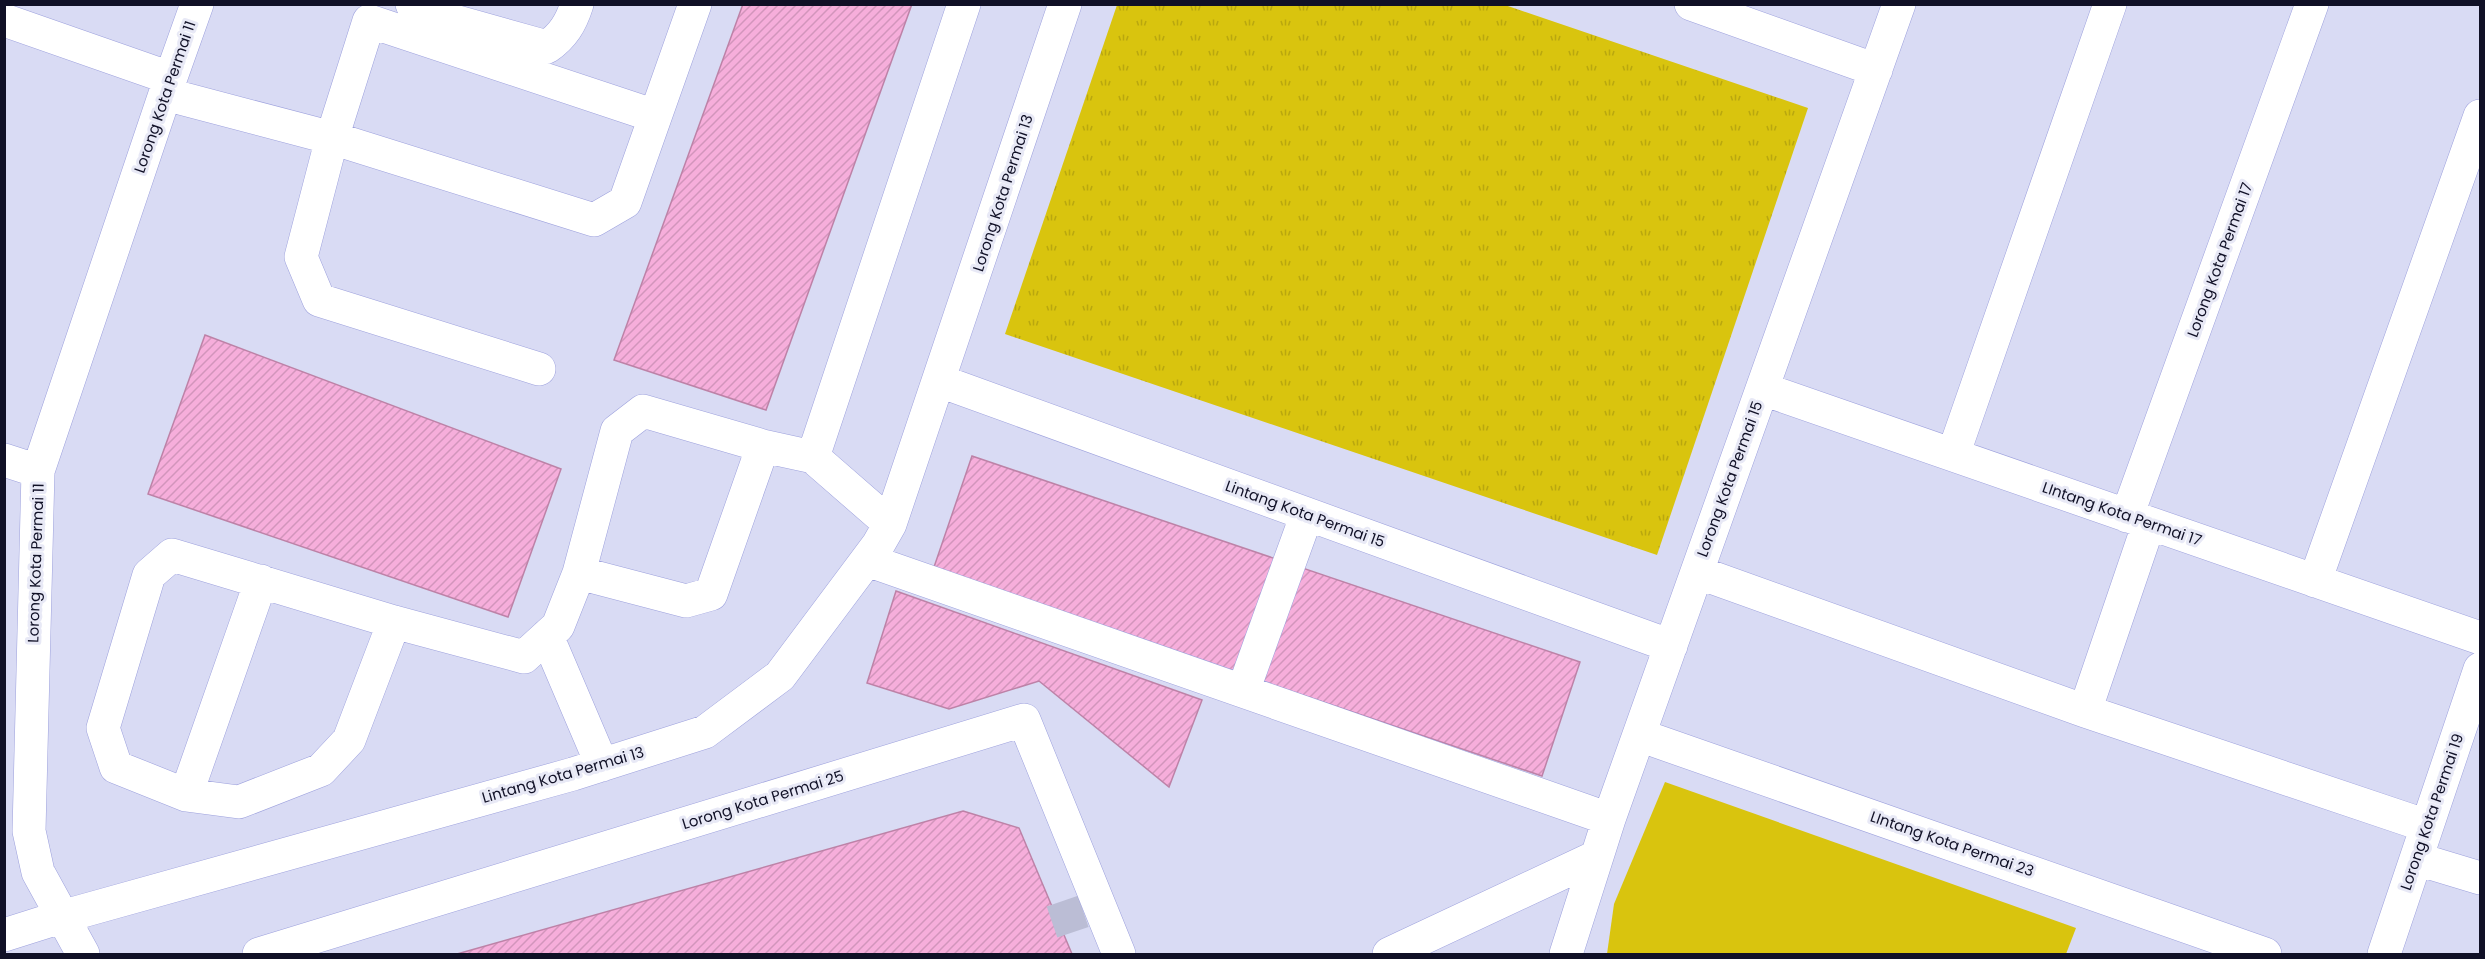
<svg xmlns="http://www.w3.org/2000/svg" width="2485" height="959" viewBox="0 0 2485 959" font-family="Poppins,sans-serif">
	<defs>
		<pattern id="grass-tufts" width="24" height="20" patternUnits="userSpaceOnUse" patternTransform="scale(1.5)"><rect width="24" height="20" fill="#d9c40e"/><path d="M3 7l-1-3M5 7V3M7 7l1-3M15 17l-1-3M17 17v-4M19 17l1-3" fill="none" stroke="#b9a70e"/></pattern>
		<pattern id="building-hatch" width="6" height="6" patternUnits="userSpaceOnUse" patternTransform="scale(1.5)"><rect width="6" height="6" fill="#f6aedb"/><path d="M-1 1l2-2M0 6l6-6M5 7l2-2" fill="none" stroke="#d295bc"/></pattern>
	</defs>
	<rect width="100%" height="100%" fill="#d9dbf4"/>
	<!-- grass -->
	<path fill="url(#grass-tufts)" d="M1117 5H1505L1808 108 1657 555 1005 334Z"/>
	<!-- garden -->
	<path fill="#d9c40e" d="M1665 782 2076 928 2066 954H1607L1614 904Z"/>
	<!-- building -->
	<path fill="url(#building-hatch)" stroke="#bd82a7" stroke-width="1.5" d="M743 4H912L766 410 614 360Z
		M205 335 561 469 508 617 148 494Z
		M972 456 1580 662 1542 776 933 570Z
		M896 591 1202 700 1169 787 1039 681 949 709 867 683Z
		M963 811 1019 828 1072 954H457Z"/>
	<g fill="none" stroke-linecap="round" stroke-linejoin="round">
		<!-- minor-tunnel -->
		<path stroke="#bbbdd5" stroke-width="33" stroke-dasharray="33 16" stroke-linecap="butt" d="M1052 922 1099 906"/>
		<!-- minor casing -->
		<g stroke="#9da1dd" stroke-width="34">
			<path id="minor" d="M412 4 415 10 547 47C563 36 571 23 577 4
				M1691 4 1876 70
				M4 20 170 78
				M165 94 332 138 594 220 625 202 695 4
				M539 369 319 300 301 257 332 138 369 21 655 116
				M940 381 1671 646
				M1763 389 2480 638
				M1953 455 2110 4
				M4 460 38 471
				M2127 516 2312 4
				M890 524 813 457 964 4
				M867 560 1609 819
				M1697 572 2085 711 2427 826
				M579 573 686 601 711 594 763 446
				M2315 581 2480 116
				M394 622 349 740 321 770 239 802 186 795 116 767 103 728 149 575 172 555 394 622 524 657 558 626 579 573 617 431 643 411 763 446 813 457
				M547 636 602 765
				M1243 691 1307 514
				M2085 711 2149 523
				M1639 735 2265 954
				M186 795 261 581
				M2417 859 2480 878
				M4 935 61 917 573 774 705 732 780 676 878 545 890 524 1065 4
				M83 954 38 872 29 831 38 471 165 94 197 4
				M259 954 1024 720 1119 954
				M1389 954 1596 857
				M1566 954 1609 819 1899 4
				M2384 954 2480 669"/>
		</g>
		<!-- minor -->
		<use href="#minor" stroke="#fff" stroke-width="33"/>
	</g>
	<g text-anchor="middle" stroke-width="6" stroke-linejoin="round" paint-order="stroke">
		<!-- street labels -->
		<g font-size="15" fill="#101026" stroke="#e8e9f6">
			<text transform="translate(165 97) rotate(-71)" y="5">Lorong Kota Permai 11</text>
			<text transform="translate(1003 193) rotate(-72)" y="5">Lorong Kota Permai 13</text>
			<text transform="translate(2220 260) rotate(-70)" y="5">Lorong Kota Permai 17</text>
			<text transform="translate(1730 479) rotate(-70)" y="5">Lorong Kota Permai 15</text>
			<text transform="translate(1305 514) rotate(20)" y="5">Lintang Kota Permai 15</text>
			<text transform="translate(2122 514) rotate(19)" y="5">LIntang Kota Permai 17</text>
			<text transform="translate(36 563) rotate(-88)" y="5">Lorong Kota Permai 11</text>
			<text transform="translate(563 775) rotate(-16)" y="5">Lintang Kota Permai 13</text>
			<text transform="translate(763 800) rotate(-17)" y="5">Lorong Kota Permai 25</text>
			<text transform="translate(2432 812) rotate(-71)" y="5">Lorong Kota Permai 19</text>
			<text transform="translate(1952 844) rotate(19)" y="5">LIntang Kota Permai 23</text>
		</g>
	</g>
	<!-- border -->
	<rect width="2485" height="959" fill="none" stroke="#101026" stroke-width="12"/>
</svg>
